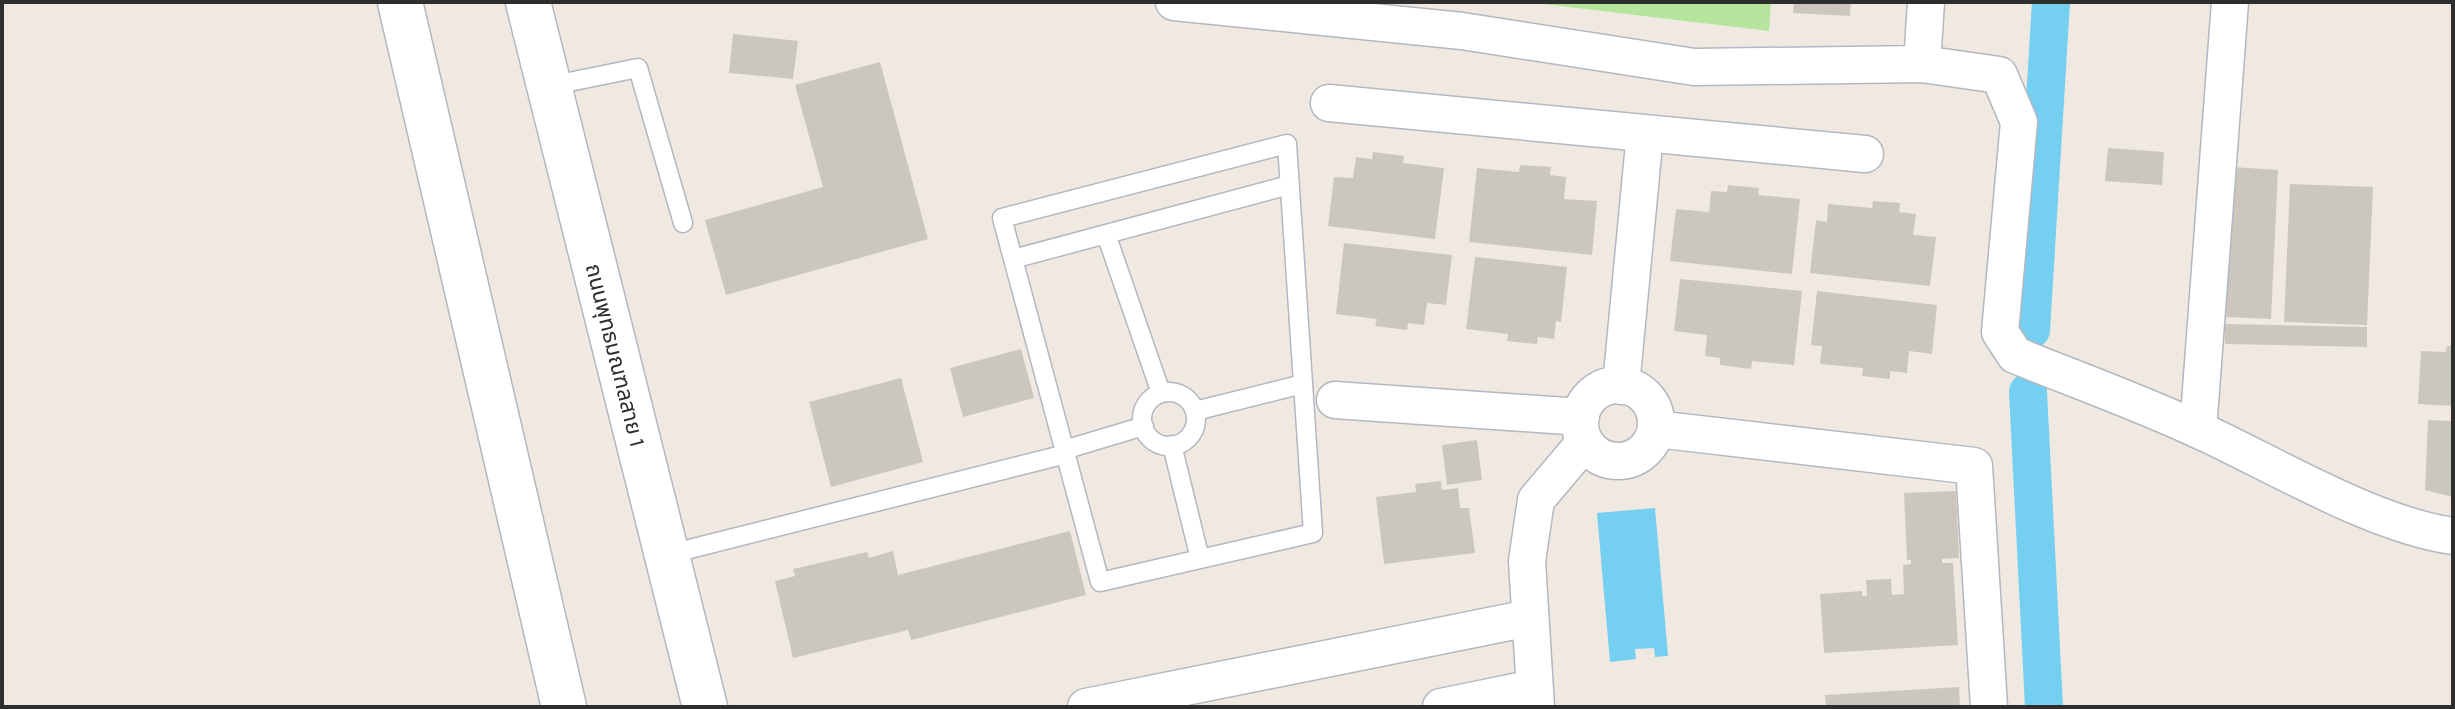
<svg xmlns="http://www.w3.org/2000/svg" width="2455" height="709" viewBox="0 0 2455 709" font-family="Karla,'Noto Sans Thai',sans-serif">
	<rect width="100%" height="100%" fill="#efe9e1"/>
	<!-- green -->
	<path fill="#b6e59e" d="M1527 2H1771L1769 31Z"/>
	<!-- water -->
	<path fill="#75cff0" d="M1655 508 1668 656 1655 657 1654 648 1635 649 1636 659 1610 662 1597 513Z"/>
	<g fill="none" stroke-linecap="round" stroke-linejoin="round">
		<!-- canal -->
		<path stroke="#75cff0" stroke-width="38" d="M2031 330 2051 2
			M2028 392 2044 707"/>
	</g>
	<!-- building -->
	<path fill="#cbc7bf" d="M1794 2H1851L1850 16 1793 13Z
		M733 34 798 41 793 79 729 73Z
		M880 62 928 239 726 295 705 220 823 187 795 85Z
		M2108 148 2164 152 2162 185 2105 181Z
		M1373 152 1404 156 1403 163 1444 168 1435 239 1328 226 1334 177 1353 178 1356 157 1372 159Z
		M1520 165 1551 167 1550 175 1566 177 1564 199 1597 201 1592 255 1469 242 1477 168 1519 172Z
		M2233 167 2278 170 2271 319 2226 317Z
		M2290 184 2373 187 2367 325 2284 322Z
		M1728 185 1759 188 1758 195 1800 199 1792 274 1670 261 1676 209 1709 212 1711 191 1727 192Z
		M1873 201 1900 203 1899 212 1916 214 1913 235 1936 237 1930 286 1810 273 1816 220 1827 222 1828 204 1872 208Z
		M1344 243 1452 255 1446 305 1427 303 1424 325 1408 323 1407 330 1375 326 1377 319 1336 314Z
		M1475 257 1567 267 1561 322 1556 321 1554 339 1538 337 1537 344 1507 341 1508 334 1466 329Z
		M1680 279 1802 291 1794 365 1752 361 1751 369 1720 365V358L1705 356 1707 335 1674 331Z
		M1817 291 1937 305 1932 354 1909 351 1907 373 1890 371V379L1862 376 1863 368 1820 364 1822 346 1811 345Z
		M2225 324 2367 327V347L2225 344Z
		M2447 346H2453V406L2418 404 2421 351 2446 352Z
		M1021 349 1034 398 963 417 950 368Z
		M901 378 923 462 831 487 809 402Z
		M2428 420 2453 421V497L2425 490Z
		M1477 440 1482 480 1447 485 1442 445Z
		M1441 481 1442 490 1458 488 1460 508H1469L1475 553 1384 564 1376 497 1416 492 1415 484Z
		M1956 491 1959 558 1942 559V563H1953L1958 645 1824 653 1820 594 1862 591V596H1867L1866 580 1891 579 1892 595 1904 594 1903 565 1911 564V560H1907L1904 493Z
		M1070 531 1086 595 911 640 908 630 793 658 775 581 795 576 793 569 867 552 869 558 893 551 898 575Z
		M1959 687 1960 707H1826L1825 695Z"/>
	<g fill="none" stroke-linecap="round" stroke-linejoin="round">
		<!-- service casing -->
		<g stroke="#b4b7c1" stroke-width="21">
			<path id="service" d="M549 86 638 68 683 223
				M1287 144 1313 533 1100 582 1002 218Z
				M1106 234 1161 393
				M1013 259 1289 185
				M1142 419a27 27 0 1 1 54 0a27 27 0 1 1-54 0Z
				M1195 411 1303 384
				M1172 445 1200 559
				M1064 450 1144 426
				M666 555 1066 454"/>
		</g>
		<!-- minor casing -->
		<g stroke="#b4b7c1" stroke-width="39">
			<path id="minor" d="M1174 2 1462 31 1694 67 1922 64 1999 75 2019 122 2000 332 2015 355C2077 380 2141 403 2201 431 2275 465 2374 525 2453 536
				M1922 64 1926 2
				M1329 103 1865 154
				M1580 423a38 38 0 1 1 76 0a38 38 0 1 1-76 0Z
				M1621 386 1645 133
				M1335 400 1581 417
				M1656 429 1974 466 1989 707
				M2198 430 2230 2
				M1086 707 1529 618
				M1441 707 1534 688
				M1536 707 1527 561 1536 500 1585 442"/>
		</g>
		<!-- secondary casing -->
		<g stroke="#b4b7c1" stroke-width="47">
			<path id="secondary" d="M400 2 564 707
				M528 2 705 707"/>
		</g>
		<!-- service -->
		<use href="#service" stroke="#fff" stroke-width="18"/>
		<!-- minor -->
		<use href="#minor" stroke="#fff" stroke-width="36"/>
		<!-- secondary -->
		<use href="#secondary" stroke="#fff" stroke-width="44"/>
	</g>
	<g text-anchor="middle" stroke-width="8" stroke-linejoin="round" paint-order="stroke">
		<!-- street labels -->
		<g font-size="22" fill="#2e2e2e" stroke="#fff">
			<text transform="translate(616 355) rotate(76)" y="8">ถนนพุทธมณฑลสาย 1</text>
		</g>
	</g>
	<!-- border -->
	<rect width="2455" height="709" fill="none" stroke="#2e2e2e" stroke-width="8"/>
</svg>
